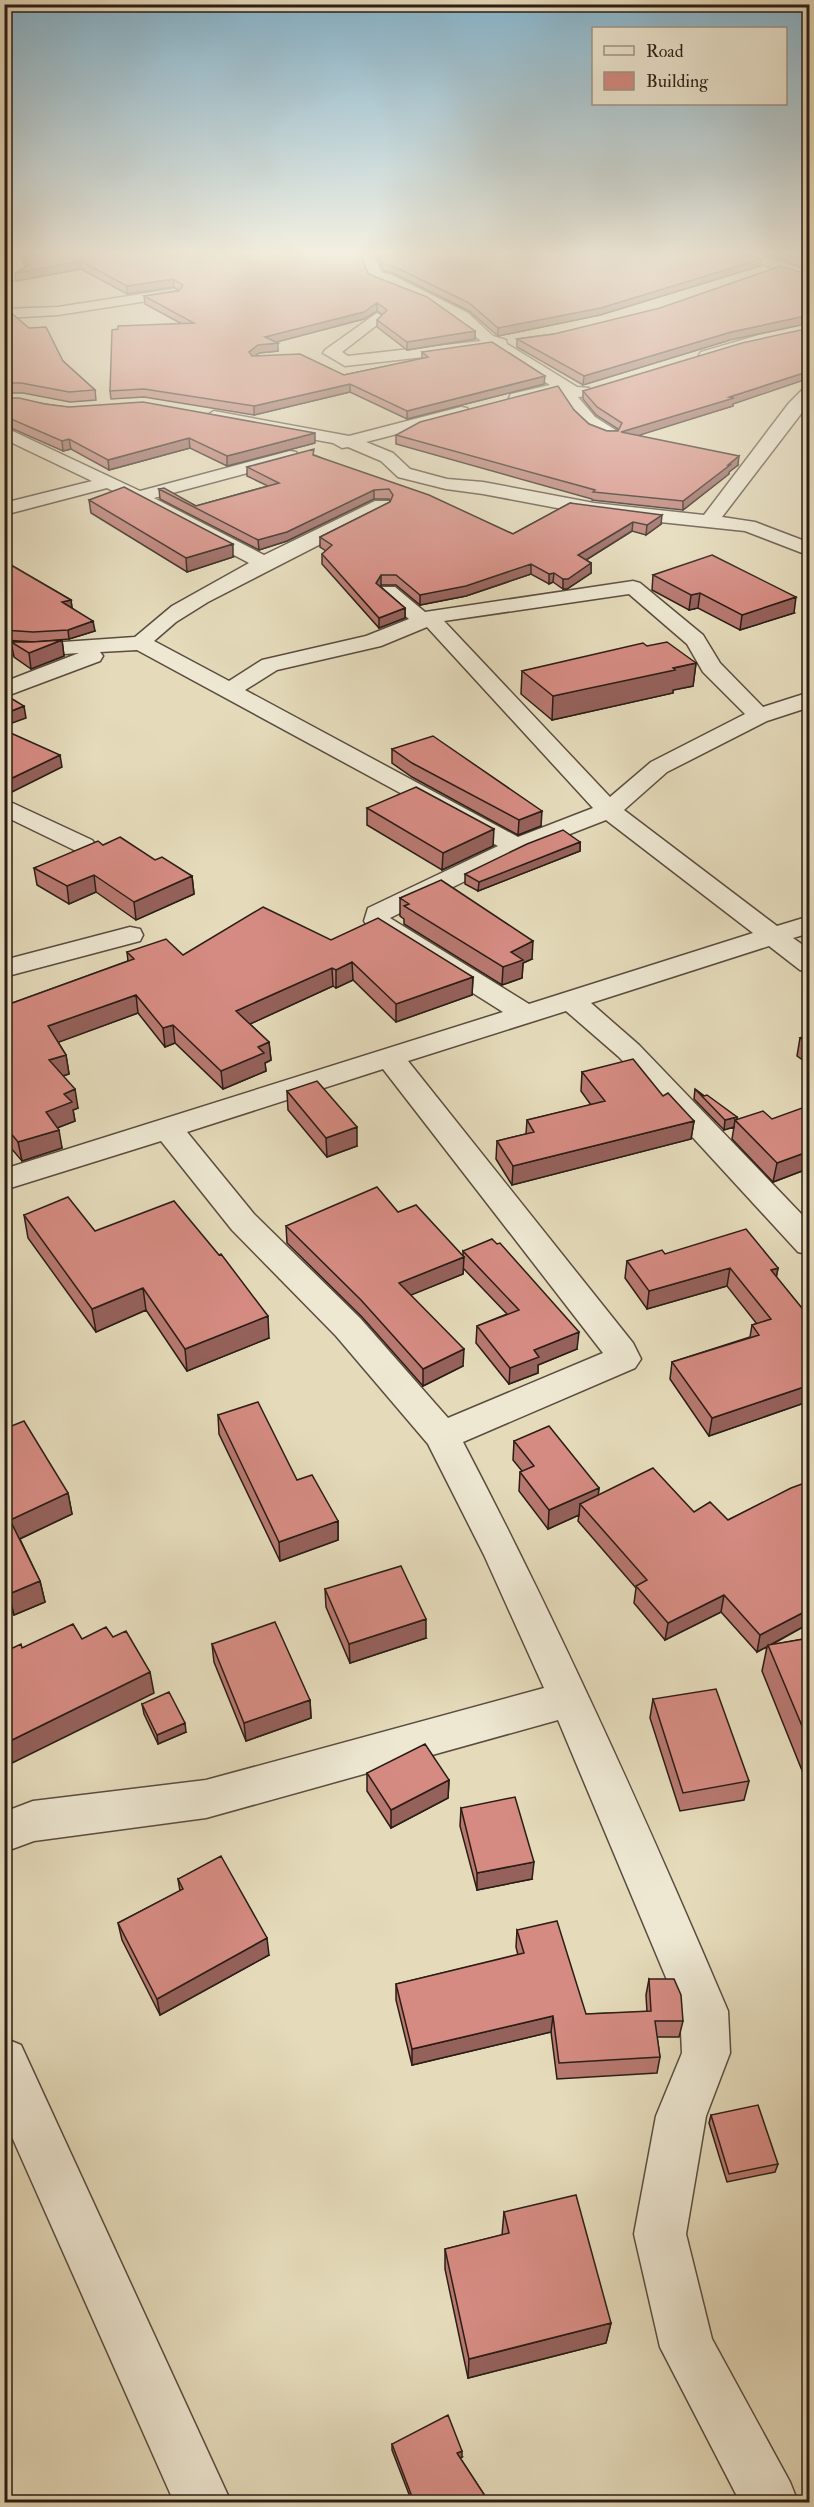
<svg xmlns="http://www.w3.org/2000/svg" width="814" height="2507" viewBox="0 0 814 2507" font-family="'IM FELL Double Pica',serif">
	<rect width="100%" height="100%" fill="#e5dbbb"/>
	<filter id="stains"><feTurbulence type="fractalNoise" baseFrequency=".00333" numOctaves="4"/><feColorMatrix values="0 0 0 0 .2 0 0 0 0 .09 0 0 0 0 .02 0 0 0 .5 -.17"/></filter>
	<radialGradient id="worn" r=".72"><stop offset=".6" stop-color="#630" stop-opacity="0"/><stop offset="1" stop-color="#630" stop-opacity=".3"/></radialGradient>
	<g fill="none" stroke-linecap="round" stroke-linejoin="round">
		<!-- minor casing -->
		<g stroke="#5a4c3f" stroke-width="3">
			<path id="minor" d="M4 251H17L28 272 4 284V274L13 270Z
				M357 251H371L382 273 392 275 468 313 493 336 506 340 507 344 577 387 589 388 591 392 589 396 578 397 595 417 620 433 617 437C590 443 570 412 559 392L517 403 511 402 509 398 511 394 550 385 493 349 345 366 323 353 325 350 377 313 385 318 382 321 342 352 348 356 481 341C450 312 409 289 369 279L368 271Z
				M719 251H752L810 273V282L743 257 721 254Z
				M174 289 181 293 179 296 58 315 4 318V309L58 307Z
				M810 324V334L767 342 707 360 699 355 701 352 759 335Z
				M810 387V402L722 517 755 522 810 543V556L745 531 594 515 483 494 446 489 398 477 381 461 348 447 342 448 333 443 214 421 206 416 214 411 349 436 461 407 467 408 469 412 467 416 366 442 393 453 410 469 447 479 483 482 594 503 704 515 789 403 804 388Z
				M4 427 140 491 290 451 296 452 299 456 296 460 154 498 264 555 375 501H389L391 505 389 509 208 602 176 622 154 641 229 681 262 660 366 636 409 619 381 595 378 591 381 587H395L425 612 633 581 640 583 703 635 720 663 763 707 810 692V707L767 721 667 772 624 810 777 926 810 916V933L793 938 810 950V972L800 970 769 946 591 1003 639 1045 810 1223V1255L798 1252 619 1057 566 1011 408 1061 633 1343 641 1359 635 1368 463 1442C560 1627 646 1818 728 2011L730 2053 706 2116 686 2234 712 2339 790 2482 798 2502H740L660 2347 634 2234 656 2116 682 2053 680 2011 558 1720 206 1818 34 1841 4 1852V1812L33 1801 206 1780 544 1688 484 1555 428 1444 336 1336 232 1230 161 1141 4 1190V1169L503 1012 368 927 364 921 368 908 498 846 137 650 100 652 103 656 100 661 4 697V682L79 653 34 656 4 654V642L34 644 135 637 172 606 249 563 107 488 4 515V503L92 481 4 439ZM629 594 687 644 703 672 745 714 651 762 610 797 444 621ZM427 627 593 808 518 837 245 690 277 670 381 646ZM606 820 753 933 529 1004 390 918 526 851ZM383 1069 603 1353 448 1418 360 1318 254 1214 187 1132Z
				M4 799 92 840 96 845 92 850 83 853 74 850 4 816Z
				M130 927 140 929 143 935 140 941 4 977V960Z
				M4 2038 21 2045 231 2502H174L4 2119Z"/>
		</g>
		<!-- minor -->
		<use href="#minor" fill="#eee8d3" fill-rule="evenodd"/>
	</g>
	<!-- wall -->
	<path fill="#b77870" stroke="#2b1d16" stroke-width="1.5" d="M17 251H359L368 274 475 331V339L407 350 377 327V320L383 315 377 311 364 319 276 342 278 351 259 353 255 356 344 375 422 359V352L544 384 407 419 350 392 254 415 144 397 111 399 110 391 182 324 145 304 144 296 179 290 174 287 127 294 81 269 16 281 27 267Z
		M372 251H734L760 266 600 315 498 336 469 311 393 273 384 271Z
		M758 251H810V270Z
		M4 311 63 361 95 390 96 400 70 402 23 393H4Z
		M554 334 730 340 583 385 517 347V339Z
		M583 391 733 404V406L637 435 738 465 729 472V474L683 510 592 500V499L396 444V435L574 410 589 424 607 431H618V429L596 415 583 399Z
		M4 398 45 404 315 443 227 466 190 448 109 470 71 449 63 451 4 425Z
		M314 455 513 534 570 503 661 524 646 535 632 531 586 560 591 563V573L567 589H563L553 582 549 584 531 574 466 596 420 605 396 585H381L380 586 405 608V618L379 628 322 564V554L326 551 320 547V537L390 502V501L389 499H374L287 541 259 550 160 499 159 489 196 506 268 486 247 476V467Z
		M89 500 233 557 187 572 91 513Z
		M4 561 71 600 72 608 95 631 69 639 34 642 4 640Z
		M653 575 794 613 740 630 698 608 689 610 652 590Z
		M62 640 64 656 31 669 14 657 11 642H32Z
		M647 646 696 663 693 686 673 690V693L552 720 521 694 522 671Z
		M392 749 541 826 518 835 412 777 392 763Z
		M367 808 493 846 442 870 367 825Z
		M580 842V851L478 891 465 884V874Z
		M103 845 155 860 192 876 194 894 136 920 96 892 69 904 37 885 34 868Z
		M400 898 532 959 523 963 522 978 502 985 404 924V919L400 916Z
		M331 940 473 977 472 995 396 1022 353 980 336 988 333 986 250 1024 269 1042 271 1060 265 1063 266 1071 223 1089 175 1043 165 1047 138 1013 58 1042 66 1055 69 1074 63 1076 78 1108 73 1110 75 1121 57 1128 62 1148 22 1161 4 1140V1006L128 961 127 952 183 955Z
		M810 1034V1065L797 1056 800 1038Z
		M582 1072 663 1096 694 1121 691 1139 512 1185 496 1159 497 1141 526 1134 527 1120 591 1105 581 1091Z
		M695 1089 737 1120 772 1119 810 1116V1168L773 1182 732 1139 734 1127 724 1130 694 1099Z
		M287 1091 357 1146 327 1157 288 1110Z
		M398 1212 463 1257V1251L577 1349 538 1365V1373L509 1384 476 1343 477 1326 507 1314 463 1268V1274L410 1295 463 1366 423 1386 362 1317 287 1243 286 1226Z
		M24 1215 95 1231 269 1338 187 1371 146 1310 96 1332 28 1238Z
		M665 1254 778 1268 776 1277 810 1318V1401L709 1436 670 1379 672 1362 750 1337 752 1325 757 1324 727 1286 647 1309 625 1278 627 1261Z
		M218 1415 297 1480 338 1521V1540L280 1561 219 1434Z
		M4 1429 68 1493 72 1514 20 1539 40 1581 45 1602 14 1615 4 1596Z
		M514 1441 599 1488 598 1495 694 1512 728 1520 810 1481V1623L771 1645 810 1638V1772L803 1773 762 1671 767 1647 757 1652 721 1612 665 1640 634 1603 636 1588 578 1521 579 1515 548 1529 519 1491 520 1472 522 1471 513 1460Z
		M325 1589 426 1638 350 1663 326 1607Z
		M212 1644 310 1700 311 1718 246 1741 214 1662Z
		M653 1699 749 1781 744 1800 680 1811 650 1718Z
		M142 1704 186 1732 158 1744 144 1714Z
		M367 1773 449 1780 448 1798 391 1828 367 1791Z
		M461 1808 532 1879 477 1890 460 1826Z
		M178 1879 269 1955 160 2015 122 1940 118 1923 180 1891Z
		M517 1930 586 2014 647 2012 646 1995 649 1979 683 2021 679 2037H657L660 2057 657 2073 557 2079 551 2032 412 2065 396 2000V1984L518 1955 516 1947Z
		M711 2115 778 2164 775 2172 727 2182 709 2123Z
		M504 2212 611 2323 606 2343 468 2378 445 2269V2249L502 2235Z
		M392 2444 462 2457 460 2458 489 2502H412L392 2450Z"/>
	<!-- shaded-wall -->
	<path fill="#95615b" stroke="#2b1d16" stroke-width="1.5" d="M761 259 760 266 600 315 498 336V328Z
		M9 260 10 269 4 272V263Z
		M81 261V269L16 281 15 273Z
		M173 279 174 287 127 294V286Z
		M377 303V311L364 319 269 344 278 343V351L259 353 250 360 249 352 265 337Z
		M810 315V323L730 340 583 385 584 376 731 332Z
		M475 331V339L407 350V342Z
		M810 371V378L733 404V406L621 441V432Z
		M545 376 544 384 407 419V411Z
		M350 384V392L254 415V406Z
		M315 433V443L227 466V456Z
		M189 438 190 448 109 470 108 460Z
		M69 439 71 449 63 451 62 441Z
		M739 456 738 465 729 472V474L683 510V501Z
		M374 490V499L287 541 259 550 258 540Z
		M662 515 661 524 646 535 647 525Z
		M633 522 632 531 578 565V555Z
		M233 544V557L187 572 186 558Z
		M591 563V573L567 589H563V579Z
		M531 564V574L466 596 420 605V595Z
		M554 573 553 582 549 584V574Z
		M381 575V585L376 592V583Z
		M700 593 698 608 689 610 691 595Z
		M796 597 794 613 740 630 742 615Z
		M71 600 72 609 62 602Z
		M405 608V618L379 628V618Z
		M93 621 95 631 69 639 68 630Z
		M62 640 64 656 31 669 29 653Z
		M696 663 693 686 673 690V693L552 720 553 696Z
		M24 706 26 718 4 726V714Z
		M60 755 62 767 4 796V782Z
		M542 811 541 826 518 835 519 820Z
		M494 829 493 846 442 870 443 853Z
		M580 842V851L478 891 479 882Z
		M94 875 96 892 69 904 67 886Z
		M192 876 194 894 136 920 134 902Z
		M533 941 532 959 523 963 522 978 502 985 503 967 511 952Z
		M352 962 353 980 336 988V970Z
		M332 968 333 986 237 1030 236 1011Z
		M473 977 472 995 396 1022V1004Z
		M136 995 138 1013 51 1045 48 1026Z
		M173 1025 175 1043 165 1047 163 1028Z
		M269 1042 271 1060 265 1063 266 1071 223 1089 221 1071 258 1047Z
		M66 1055 69 1074 52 1079 49 1060Z
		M75 1089 78 1108 73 1110 75 1121 49 1131 46 1112 64 1094Z
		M737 1117V1122L735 1120 734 1127 724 1130 725 1120Z
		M694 1121 691 1139 512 1185 513 1166Z
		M357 1127V1146L327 1157 326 1138Z
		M59 1130 62 1148 22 1161 18 1142Z
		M810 1151V1168L773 1182 777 1163Z
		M464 1257 463 1274 399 1300V1283Z
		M730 1268 727 1286 647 1309 649 1291Z
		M778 1268 775 1285 771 1270Z
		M143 1288 146 1310 96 1332 92 1309Z
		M268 1316 269 1338 187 1371 185 1349Z
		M579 1332 577 1349 538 1365V1373L509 1384 510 1368 534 1350Z
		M464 1349 463 1366 423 1386V1369Z
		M810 1385V1401L709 1436 712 1418Z
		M599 1488 597 1507 580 1504 579 1515 548 1529 549 1510Z
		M68 1493 72 1514 15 1541 10 1520Z
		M338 1521V1540L280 1561 279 1542Z
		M40 1581 45 1602 14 1615 9 1594Z
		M724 1595 721 1612 665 1640 668 1623Z
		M810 1609V1623L757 1652 760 1635Z
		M426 1619V1638L350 1663 349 1644Z
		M150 1672 154 1693 4 1767V1744Z
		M310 1700 311 1718 246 1741 244 1723Z
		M185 1723 186 1732 158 1744 157 1735Z
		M810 1751V1772L803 1773Z
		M449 1780 448 1798 391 1828V1810Z
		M534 1862 532 1879 477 1890V1873Z
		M267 1938 269 1955 160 2015 157 1999Z
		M553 2016 551 2032 412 2065V2049Z
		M611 2323 606 2343 468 2378 469 2359Z
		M462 2451V2457L457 2460V2453Z"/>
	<!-- building -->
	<path fill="#d58b82" stroke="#2b1d16" stroke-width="1.5" d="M4 251 9 260 4 263Z
		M21 251H359L368 274 427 297 475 331 407 342 377 320 387 310 377 303 364 312 265 337 278 343 258 345 249 352 252 356 300 354 344 375 428 357 422 352 492 342 545 376 407 411 350 384 254 406 144 389 110 391 112 330 118 329V326L194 323 144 296 179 291 183 285 173 279 127 286 81 261 15 273 29 265Z
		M376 251H734L743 252 761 259 601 308 498 328 469 303 393 266 383 264Z
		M777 251H810V263Z
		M781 266 810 275V315L731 332 584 376 517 339 554 334 660 308Z
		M4 311H9L29 328 46 327 63 361 95 390 69 392 21 383H4Z
		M810 328V371L729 397 734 398 621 432 739 456 728 465H730L683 501 593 492 595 490 396 435 420 422 558 386 574 410 589 424 607 431H618L622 423 597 407 583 391 742 343Z
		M4 398H19L45 404 69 407 143 402 315 433 227 456 189 438 108 460 69 439 62 441 4 416Z
		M314 449 313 455 429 495 513 534 570 503 662 515 647 525 633 522 578 555 591 563 568 579H563L554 573 549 574 531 564 466 586 420 595 396 575H381L376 583 405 608 379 618 322 554 332 545 320 537 390 502 393 495 389 489 374 490 287 532 258 540 159 489 164 488 196 506 279 483 247 467Z
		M124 487 233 544 186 558 89 500Z
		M712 555 796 597 742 615 700 593 691 595 653 575Z
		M4 561 71 600 62 602 93 621 68 630 33 632 4 630Z
		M62 640 29 653 11 642H32Z
		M667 642 696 663 673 668 675 670 553 696 522 671 643 643 647 646Z
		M4 694 24 706 4 714Z
		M4 730 60 755 4 782Z
		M433 736 542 811 519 820 412 763 392 749Z
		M416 787 494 829 443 853 367 808Z
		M563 830 580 842 479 882 465 874 527 844Z
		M120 837 155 860 162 857 192 876 134 902 94 875 67 886 34 868 98 841 103 845Z
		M441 880 533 941 511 952 523 960 503 967 404 906 409 904 400 898Z
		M263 907 331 940 378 918 473 977 396 1004 352 962 336 970 332 968 236 1011 269 1042 258 1047 264 1053 221 1071 173 1025 163 1028 136 995 48 1026 66 1055 49 1060 75 1089 64 1094 72 1102 46 1112 59 1130 18 1142 4 1125V1006L134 959 127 952 166 939 183 955Z
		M810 1034V1044L800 1038Z
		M633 1059 663 1096 668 1093 694 1121 513 1166 497 1141 534 1132 527 1120 605 1101 582 1072Z
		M317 1081 357 1127 326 1138 287 1091Z
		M695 1089 704 1096 707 1095 737 1117 725 1120Z
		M802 1108 810 1116V1151L777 1163 735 1120 763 1111 772 1119Z
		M377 1187 398 1212 416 1205 464 1257 399 1283 464 1349 423 1369 361 1300 286 1226Z
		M68 1197 95 1231 174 1201 219 1255 221 1254 268 1316 185 1349 143 1288 92 1309 24 1215Z
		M746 1229 778 1268 771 1270 810 1318V1385L712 1418 672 1362 759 1335 752 1325 771 1319 730 1268 649 1291 627 1261 662 1250 665 1254Z
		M492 1239 497 1244 500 1243 579 1332 534 1350 539 1357 510 1368 477 1326 519 1310 463 1251Z
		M258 1402 297 1480 312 1475 338 1521 279 1542 218 1415Z
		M24 1421 68 1493 10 1520 40 1581 9 1594 4 1585V1429Z
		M549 1426 599 1488 549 1510 520 1472 534 1466 514 1441Z
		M653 1468 694 1512 710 1502 728 1520 791 1488 810 1481V1609L760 1635 724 1595 668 1623 636 1586 647 1580 580 1504Z
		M401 1566 426 1619 349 1644 325 1589Z
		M275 1622 310 1700 244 1723 212 1644Z
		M73 1624 82 1639 106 1627 113 1637 126 1631 150 1672 4 1744V1652L21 1644 22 1648Z
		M810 1638V1745L768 1645Z
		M716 1689 749 1781 683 1793 653 1699Z
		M169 1692 185 1723 157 1735 142 1704Z
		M425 1744 449 1780 391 1810 367 1773Z
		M515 1797 534 1862 477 1873 461 1808Z
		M221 1856 267 1938 157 1999 118 1923 183 1889 178 1879Z
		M557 1921 586 2014 651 2011 649 1979H674L681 1995 683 2021H655L660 2057 559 2063 553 2016 412 2049 396 1984 524 1953 517 1930Z
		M758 2105 778 2164 729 2174 711 2115Z
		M576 2195 611 2323 469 2359 445 2249 509 2233 504 2212Z
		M448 2415 462 2451 457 2453 489 2502H414L392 2444Z"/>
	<!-- sky -->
	<linearGradient id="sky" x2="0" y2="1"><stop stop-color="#87b7d1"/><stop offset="0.42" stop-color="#f3efe0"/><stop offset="1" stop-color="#f3efe0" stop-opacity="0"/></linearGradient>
	<rect width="814" height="602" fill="url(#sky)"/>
	<!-- margin -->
	<rect width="814" height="2507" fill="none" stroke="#e5dbbb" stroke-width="24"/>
	<rect x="6" y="6" width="802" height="2495" fill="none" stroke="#2b1d16" stroke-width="3"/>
	<rect x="12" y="12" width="790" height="2483" fill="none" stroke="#2b1d16" stroke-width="1.5"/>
	<!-- legend -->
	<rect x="592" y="27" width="195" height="78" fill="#eee8d3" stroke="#a09787" stroke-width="1.5"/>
	<rect x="604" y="46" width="30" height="9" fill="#eee8d3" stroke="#a09787" stroke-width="1.5"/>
	<text x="646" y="57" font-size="18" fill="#2b1d16">Road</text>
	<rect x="604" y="72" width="30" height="18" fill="#d58b82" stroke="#a09787" stroke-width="1.5"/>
	<text x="646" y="87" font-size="18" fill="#2b1d16">Building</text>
	<rect width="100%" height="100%" filter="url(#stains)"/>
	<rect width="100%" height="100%" fill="url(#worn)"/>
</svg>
